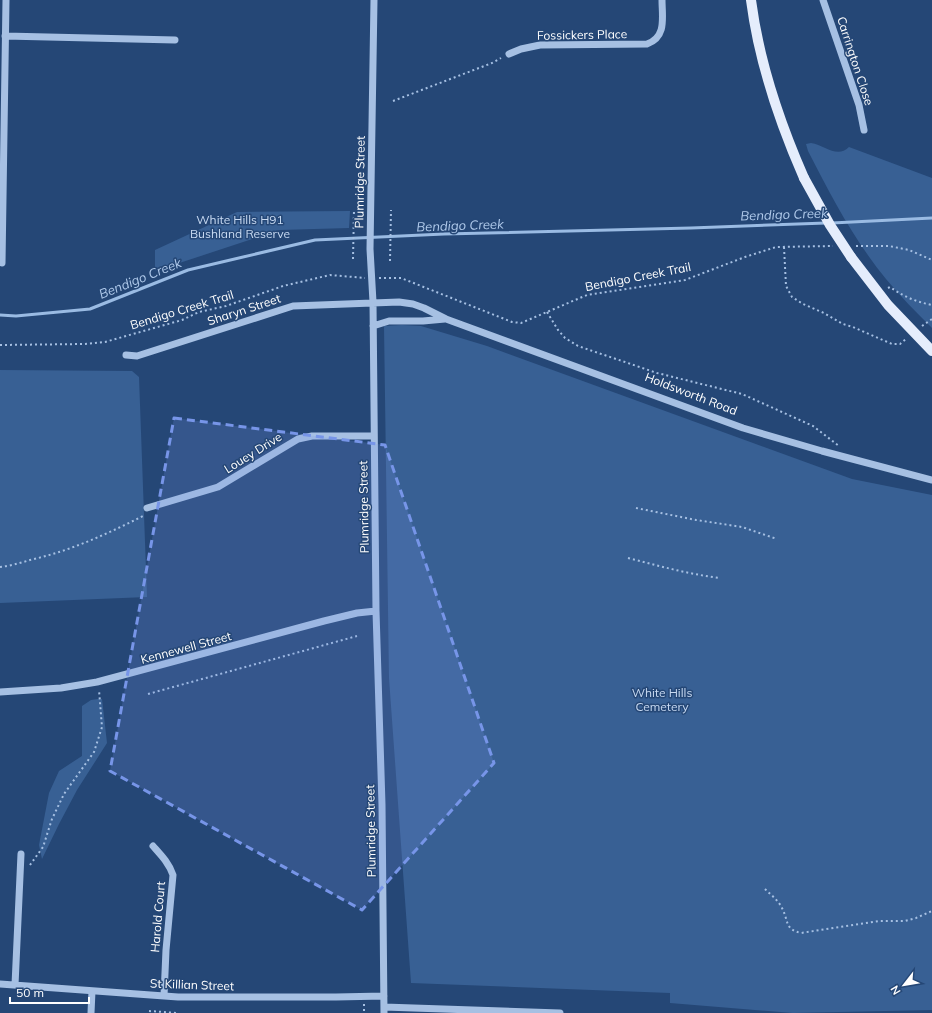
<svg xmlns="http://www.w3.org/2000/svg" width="932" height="1013" viewBox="0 0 932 1013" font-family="Mulish,sans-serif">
	<rect width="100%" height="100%" fill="#254776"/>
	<!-- green -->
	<path fill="#386094" d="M811 143C825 145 837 159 849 147L932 178V328C916 312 900 296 886 279 854 240 831 196 808 151L806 144Z
		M350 211 349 228 280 230 155 271V250L237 212Z
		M402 325 421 326 487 346 852 479 932 495V1010L793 1013 670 1003V993L411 983 389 678 384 326Z
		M0 370 132 371 139 377 147 597 0 603Z
		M98 699H102L107 743 77 790 59 824 42 859 39 845 49 793 59 771 82 756V706L91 700Z"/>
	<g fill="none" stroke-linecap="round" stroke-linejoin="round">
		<!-- stream -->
		<path stroke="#9abbe3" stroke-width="3" d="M832 223 932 218
			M0 315 16 316 90 309 188 270 315 240 444 234 691 228 826 223"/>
		<!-- path -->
		<path stroke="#a6c0e3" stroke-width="2" stroke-dasharray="2 3" stroke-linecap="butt" d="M393 101 492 63 501 58
			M856 246H889L909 250 932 260
			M784 247 786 286 792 297 803 304 824 313 843 324 853 327 892 344H900L906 339
			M353 259 354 210
			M390 261 391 210
			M379 278H401L512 322 521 323 587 295 685 280 745 257 776 247 833 246
			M888 288 890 287C903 296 916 302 932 305
			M547 312 558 330 565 338 578 346 657 373 742 394 813 426 839 446
			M922 326 932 319
			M0 345 85 344 105 342 182 320 199 312 226 306 283 286 330 275 365 278
			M636 508 696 520 742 527 777 539
			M628 558C659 566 688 574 720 578
			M0 567C10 566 20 563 30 560 70 551 107 534 143 516
			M148 694 357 636
			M30 865 43 847 52 819 64 794 94 752 102 727 99 690
			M765 889C771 895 778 900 782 908 789 921 784 929 801 933L879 921H905L916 918 932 911
			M364 1004V1013
			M149 1011 177 1013"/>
		<!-- minor -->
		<path stroke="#a6c0e3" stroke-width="7" d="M374 0 370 249 373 302 376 611 382 805 384 1013
			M823 0 859 105 864 130
			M5 36 175 40
			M509 54 521 49 540 45 647 44C667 37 662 17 662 0
			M2 263 6 0
			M373 326 389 321H423L445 319
			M126 355 137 356 293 306 399 302 413 304 424 308 446 319 743 428 822 451 932 480
			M147 508 218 487 298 439 312 436H374
			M0 692 61 688 97 682 324 621 357 613 376 611
			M153 846C161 855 169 863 173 875L166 950 164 996
			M0 984 178 997H336L384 996
			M15 985 21 854
			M384 1007 560 1013
			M91 1013 92 991"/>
		<!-- major -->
		<path stroke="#e5edfc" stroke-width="10" d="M751 0C759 62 779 121 804 178
			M851 257 888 305 932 351"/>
		<!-- major-bridge -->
		<path stroke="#e5edfc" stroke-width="10" d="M804 178 830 225 851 257"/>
	</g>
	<!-- marked area -->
	<path fill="#7795e8" fill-opacity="0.2" stroke="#7795e8" stroke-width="3" stroke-dasharray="8 5" stroke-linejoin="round" d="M174 418 385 445 494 763 362 910 110 771Z"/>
	<g text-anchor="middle" stroke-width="3" stroke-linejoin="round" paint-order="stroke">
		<!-- street labels -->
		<g font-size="12" fill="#fff" stroke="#254776">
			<text transform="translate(582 35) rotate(-1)" y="4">Fossickers Place</text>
			<text transform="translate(855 61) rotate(72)" y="4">Carrington Close</text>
			<text transform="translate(360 182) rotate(-89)" y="4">Plumridge Street</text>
			<text transform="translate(638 277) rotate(-11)" y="4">Bendigo Creek Trail</text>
			<text transform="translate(182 310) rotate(-17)" y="4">Bendigo Creek Trail</text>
			<text transform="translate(244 310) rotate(-18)" y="4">Sharyn Street</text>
			<text transform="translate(691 394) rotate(21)" y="4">Holdsworth Road</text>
			<text transform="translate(253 453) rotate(-32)" y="4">Louey Drive</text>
			<text transform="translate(364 507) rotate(-91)" y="4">Plumridge Street</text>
			<text transform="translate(186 648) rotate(-15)" y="4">Kennewell Street</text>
			<text transform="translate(371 831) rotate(-91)" y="4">Plumridge Street</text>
			<text transform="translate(158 917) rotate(-85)" y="4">Harold Court</text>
			<text transform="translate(192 985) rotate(2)" y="4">St Killian Street</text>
		</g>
		<!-- park labels -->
		<g font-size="12" fill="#c8daf2" stroke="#254776">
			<text x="240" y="224">White Hills H91<tspan x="240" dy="14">Bushland Reserve</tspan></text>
			<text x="662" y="697">White Hills<tspan x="662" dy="14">Cemetery</tspan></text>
		</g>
		<!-- water labels -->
		<g font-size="13" font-style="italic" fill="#b0caeb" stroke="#254776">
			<text transform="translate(784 214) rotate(-2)" y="5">Bendigo Creek</text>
			<text transform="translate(460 225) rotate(-2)" y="5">Bendigo Creek</text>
			<text transform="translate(140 278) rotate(-22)" y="5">Bendigo Creek</text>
		</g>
	</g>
	<!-- north arrow -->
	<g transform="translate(904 985) rotate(239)" stroke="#254776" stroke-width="3" paint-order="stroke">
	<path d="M0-3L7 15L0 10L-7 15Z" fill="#ffffff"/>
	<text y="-6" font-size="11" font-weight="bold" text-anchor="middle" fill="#ffffff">N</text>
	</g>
	<!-- scale -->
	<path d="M10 997v6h79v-6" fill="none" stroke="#ffffff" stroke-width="2"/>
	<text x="16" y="997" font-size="12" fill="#ffffff" stroke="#254776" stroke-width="3" paint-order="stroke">50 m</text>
</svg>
